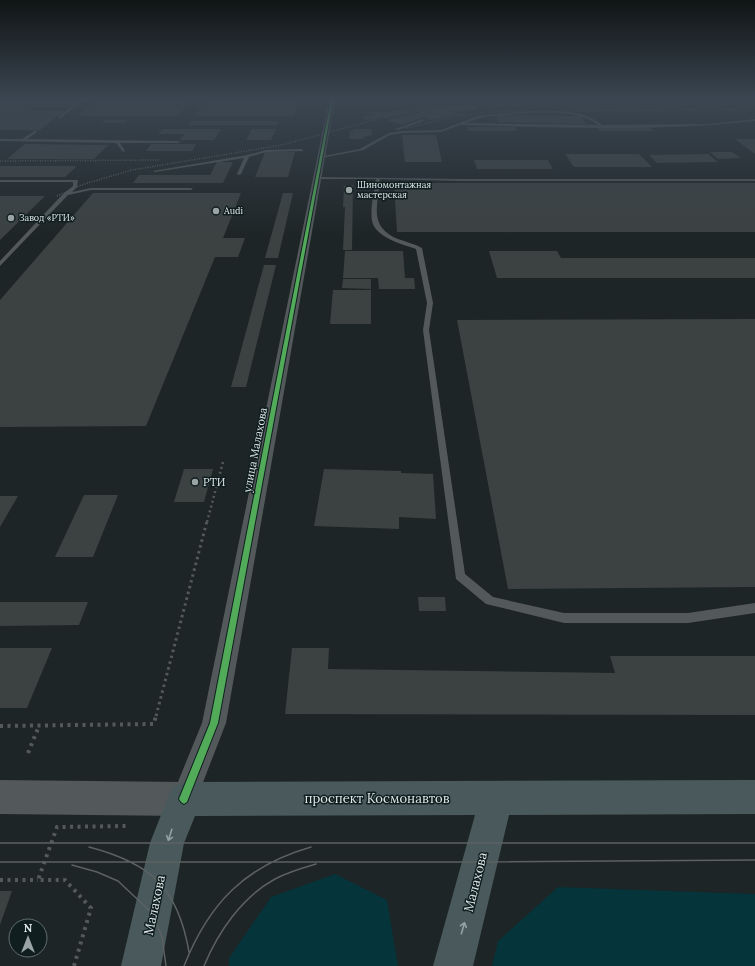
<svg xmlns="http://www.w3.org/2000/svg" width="755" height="966" viewBox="0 0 755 966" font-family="Lora,serif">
	<rect width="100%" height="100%" fill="#1e2526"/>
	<!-- green -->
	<path fill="#05343a" d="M335 874 387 900 398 966H229V958L271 897Z
		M558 887 755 894V966H492L498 941Z"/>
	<!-- building -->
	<path fill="#3c4242" d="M0 100H76L67 107H35L29 111H64L40 130H0Z
		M94 102H189L178 116H78Z
		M204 102H298L294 116H195Z
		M475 106 479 110 452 111 458 114 431 120 424 117 401 125 387 120 441 108Z
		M401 110 410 112 367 120 362 117 373 115 365 112H387Z
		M496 115 581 116 586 124 498 122Z
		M105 120H127L124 123H102Z
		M191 121H279L277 125H188Z
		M467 127H515L517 131H468Z
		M597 127H649L653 131H600Z
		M163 129H221L214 140H180L184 134H158Z
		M252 129H276L271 140H246Z
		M353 129H371L372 135 364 137V139H349L350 131H353Z
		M402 135H436L442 162H405Z
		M735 139H755V154Z
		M25 144 108 145 94 159H7Z
		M151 144H196L192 151H146Z
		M265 152H295L288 177H255Z
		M710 152H732L741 158 718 159Z
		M565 154H639L652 167H574Z
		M708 154 718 162 657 163 649 155Z
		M474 160H548L553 169H477Z
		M217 162H233L223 183H133L139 175H210Z
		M0 166H77L65 177H0Z
		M394 183H755V232H397Z
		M353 185 352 250H343L345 207H343L344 186Z
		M93 193H241L223 238H245L238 257H215L146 426 0 427V300Z
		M283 193H293L278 258H265Z
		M0 196H45L0 240Z
		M345 251H403L405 278H414L415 289H379L378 278H343Z
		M489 251H557L561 258H755V278H497Z
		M264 265H276L246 387H231Z
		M343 279H371V289L342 288Z
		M333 290H371V324H330Z
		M755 319V587L508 589 457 320Z
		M184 469H213L204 502H174Z
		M324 469 401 471V473L433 474 436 519 399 517V529L314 526Z
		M84 495H118L93 557H55Z
		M0 496H18L0 527Z
		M418 597H445L446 611H419Z
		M0 602H88L79 625 0 626Z
		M0 648H52L27 708H0Z
		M292 648H329L328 669 615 673 610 656H755V715L285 714Z
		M0 891H12L0 925Z"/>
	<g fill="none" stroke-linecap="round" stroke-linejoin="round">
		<!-- path-far2 -->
		<path stroke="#54595a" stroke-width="2.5" stroke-dasharray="2 3" stroke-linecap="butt" d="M207 522 223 462"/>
		<!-- path-far1 -->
		<path stroke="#54595a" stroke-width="3" stroke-dasharray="2.5 3.5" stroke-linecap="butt" d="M156 716 207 521"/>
		<!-- path -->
		<path stroke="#54595a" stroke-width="4" stroke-dasharray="3 4.5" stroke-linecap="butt" d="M0 726 154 724 156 715
			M28 753 39 726
			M0 880H38
			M74 966 91 908 65 880H38L57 827 126 826"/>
		<!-- lane -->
		<path fill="#53595a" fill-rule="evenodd" d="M79 100H83L61 118H59V116Z
			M527 111C552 111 582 108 602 125L709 124 755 119V121C657 132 558 127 460 125L441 132 402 133 390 135 363 150 321 158 319 157 360 149 389 133 402 131 441 130 478 116ZM527 113C549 113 580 110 598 125L465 123 484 117Z
			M423 119 426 120 398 130 395 129Z
			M36 130 37 132 27 139 178 141 180 142 178 143H120L125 151 123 152 116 143 0 141V139H22Z
			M302 149 303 151 266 152 249 157 241 174 239 175 237 174 244 158 155 172 153 171 247 155 266 150Z
			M317 177 460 179H755V181H460L380 179C378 206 368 226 398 239 406 242 415 244 422 248L433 303 429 330 465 574 493 597 564 613H688L755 603V613L688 623H564L486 604 456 579 423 330 427 303 416 249C402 244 376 238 372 221 370 208 374 192 376 179H315Z
			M0 180H78L77 187 72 192 91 188H191L193 189 191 190H91L68 195 0 266V261L62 195 73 186V182H0Z"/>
		<!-- street -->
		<path fill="#53595a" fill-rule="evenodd" d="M329 100H335L226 723 193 808 184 812 175 808 171 799 202 723Z"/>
		<!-- secondary -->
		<path fill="#53595a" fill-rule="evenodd" d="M0 780 184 782 196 787 201 799 196 811 184 816 0 814Z"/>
		<!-- primary -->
		<path fill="#4a5a5c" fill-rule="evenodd" d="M755 780V814L509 815 473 966H433L475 815 195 816 184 843 161 966H121L150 843 172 787 184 782Z"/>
		<!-- tram -->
		<path stroke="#5c6162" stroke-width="1.5" d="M0 843H755
			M89 847C151 863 178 888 189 952
			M0 862H480L755 860
			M72 865 97 872 118 881 152 913 162 937 166 966
			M184 966C209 903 245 866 311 847
			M204 966C218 932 242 897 275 879 288 872 302 868 316 864"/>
		<!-- rail -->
		<path stroke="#5c6162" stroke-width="1.5" stroke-dasharray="1 1.5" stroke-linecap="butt" d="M665 104H755
			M570 110H755
			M461 115 522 110
			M407 128 465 114
			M0 161 159 160
			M57 196 81 185 132 170 282 145 381 118 421 110 479 105H577"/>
		<!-- cycleway casing -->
		<g stroke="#101e20" stroke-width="2">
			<path id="cycleway" d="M331 100H333L218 723 187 802 184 804 181 802 179 799 210 723Z"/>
		</g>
		<!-- cycleway -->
		<use href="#cycleway" fill="#51ab58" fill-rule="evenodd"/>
	</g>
	<!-- one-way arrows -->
	<defs><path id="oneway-shaft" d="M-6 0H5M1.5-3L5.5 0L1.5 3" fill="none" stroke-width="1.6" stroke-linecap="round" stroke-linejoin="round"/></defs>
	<g stroke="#94a1a2">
		<use href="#oneway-shaft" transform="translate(170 835) rotate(108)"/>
		<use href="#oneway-shaft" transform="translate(463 928) rotate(-74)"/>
	</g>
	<!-- sky -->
	<linearGradient id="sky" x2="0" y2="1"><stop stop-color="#101415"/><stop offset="0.42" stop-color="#3b4652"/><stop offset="1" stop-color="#3b4652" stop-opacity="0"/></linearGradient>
	<rect width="755" height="236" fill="url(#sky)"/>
	<!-- markers -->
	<g fill="#9ba4a5" stroke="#101e20" stroke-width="1.5">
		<circle cx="349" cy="190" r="4"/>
		<circle cx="216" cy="211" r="4"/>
		<circle cx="11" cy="218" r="4"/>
		<circle cx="195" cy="482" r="4"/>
	</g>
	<g text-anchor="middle" stroke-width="3" stroke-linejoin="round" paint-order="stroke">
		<!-- far-poi labels -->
		<g font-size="9" fill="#dfe8e9" stroke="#101e20" text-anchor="start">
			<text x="357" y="188">Шиномонтажная<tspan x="357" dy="10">мастерская</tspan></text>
			<text x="224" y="214">Audi</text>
			<text x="19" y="221">Завод «РТИ»</text>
		</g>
		<!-- street labels -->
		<g font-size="11" fill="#dfe8e9" stroke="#101e20">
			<text transform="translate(255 450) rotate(-79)" y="4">улица Малахова</text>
		</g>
		<!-- poi labels -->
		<g font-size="11" fill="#dfe8e9" stroke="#101e20" text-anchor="start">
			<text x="203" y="486">РТИ</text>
		</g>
		<!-- near-street labels -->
		<g font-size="13" fill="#dfe8e9" stroke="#101e20">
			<text x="377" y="803">проспект Космонавтов</text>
			<text transform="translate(475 882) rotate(-76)" y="5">Малахова</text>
			<text transform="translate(154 905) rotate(-78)" y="5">Малахова</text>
		</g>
	</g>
	<!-- north arrow -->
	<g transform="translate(28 938)"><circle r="19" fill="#101e20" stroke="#636f70"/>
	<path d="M0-3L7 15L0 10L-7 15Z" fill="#9ba4a5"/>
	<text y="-6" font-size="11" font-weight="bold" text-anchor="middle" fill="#dfe8e9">N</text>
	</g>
</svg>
